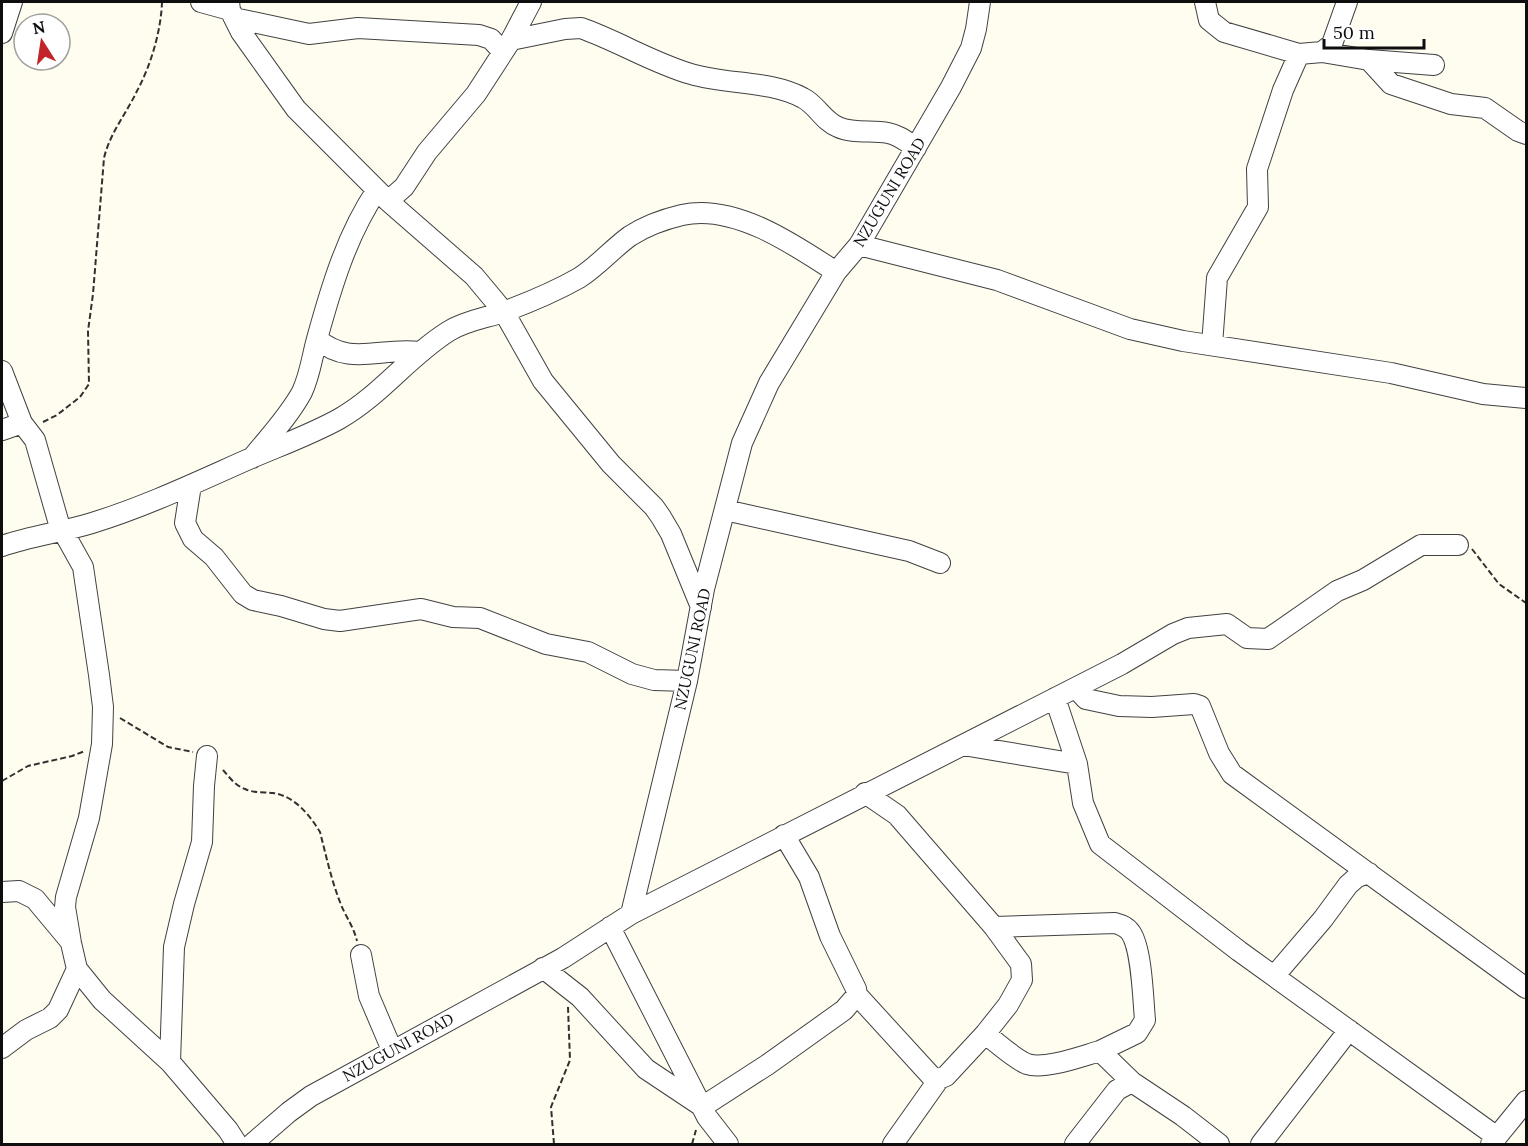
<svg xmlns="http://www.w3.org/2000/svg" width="1528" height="1146" viewBox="0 0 1528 1146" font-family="Lora,serif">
	<rect width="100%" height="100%" fill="#fffcf0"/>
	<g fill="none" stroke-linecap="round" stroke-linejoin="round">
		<!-- minor casing -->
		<g stroke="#414141" stroke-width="22">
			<path id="minor" d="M201 2 230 10
				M229 2 230 10 241 32 296 109 388 201 474 276 504 312 543 381 611 464 654 507 661 517 671 534 701 607
				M1205 2 1209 20 1224 32 1299 54 1322 52 1332 44 1347 2
				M234 18 309 34 358 28 479 35 491 39 502 51
				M2 33 12 2
				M511 40 565 29 581 28C618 41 653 63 691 74 727 85 769 80 803 98 817 105 823 121 838 127 853 134 872 130 888 133 899 135 907 142 916 148
				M1322 52 1369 60 1434 65
				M1369 60 1391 84 1451 104 1485 108 1518 131 1526 134
				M388 201 404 187 427 152 476 94 511 40 531 2
				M859 245 997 280 1130 329 1183 341 1391 373 1483 394 1526 398
				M317 339C350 367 380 347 419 352
				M1212 345 1217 278 1258 207 1257 169 1283 90 1299 54
				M2 371 22 423 35 440 59 524 83 567 99 675 103 707 102 744 89 818 66 897 65 907 71 943 77 969 102 1000 170 1062 228 1130 237 1144
				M2 430 22 423
				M252 458C269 437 289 416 302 392 310 375 312 357 317 339 331 288 347 234 377 190
				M191 485 185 523 193 539 214 557 243 594 253 600 281 606 324 619 340 621 421 609 453 617 480 618 546 644 588 652 632 674 654 680 687 681
				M725 510 909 551 940 563
				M2 546C31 536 63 532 92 523 147 506 197 482 249 459 279 446 310 435 339 419 380 396 409 356 449 331 467 320 487 318 506 311 530 302 556 291 579 278 598 266 612 249 630 236 644 227 665 219 682 215 734 203 795 245 836 272
				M1076 688 1086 699 1119 706 1152 707 1194 704 1200 706 1219 753 1232 774 1526 988
				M1055 698 1077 764
				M963 745 1077 764 1083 803 1100 844 1239 951 1497 1137
				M2 892 19 891 35 899 70 941
				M631 914 687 681 704 589 742 443 769 383 836 272 859 245 951 87 971 48 976 29 980 2
				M610 927 707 1117 728 1144
				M994 927 1115 923C1122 925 1127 927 1131 933 1142 950 1143 999 1145 1020L1137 1033 1100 1051
				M361 955 369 996 392 1050
				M543 968 580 997 646 1069 700 1105
				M1275 975 1323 919 1348 885 1357 877 1369 873
				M857 995 932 1077 939 1079 946 1076 985 1034 1008 1005 1022 980 1021 964 994 927 897 815 865 793
				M985 1034C998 1043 1013 1058 1027 1064 1045 1070 1082 1056 1100 1051L1132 1082
				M2 1048 26 1030 50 1018 58 1010 77 969
				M170 1062 174 947 184 904 202 842 204 786 207 756
				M702 1107 767 1065 844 1010 857 995 856 989 830 936 809 877 784 835
				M252 1144 289 1112 311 1096 563 958 631 914 1122 664 1173 634 1188 628 1227 624 1247 638 1268 639 1337 591 1363 580 1421 545H1458
				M893 1144 939 1079
				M1075 1144 1117 1090 1132 1082 1183 1116 1219 1144
				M1261 1144 1349 1030
				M1491 1144 1526 1101"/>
		</g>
		<!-- path -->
		<path stroke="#303030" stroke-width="2" stroke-dasharray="6 3" stroke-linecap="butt" d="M43 422 57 415 80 397 89 384 88 331 93 294 104 158C110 133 126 114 137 91 151 65 161 31 162 2
			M1472 549 1499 584 1526 603
			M120 718 168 747 193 752
			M223 770C229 777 236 786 245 789 253 793 264 792 273 793 294 796 309 814 320 832 326 855 331 879 340 902 345 916 353 925 357 941
			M2 781 28 766 72 756 85 751
			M554 1144 551 1107 570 1060 568 1007
			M692 1144 696 1130"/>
		<!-- minor -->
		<use href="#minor" stroke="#fff" stroke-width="20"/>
	</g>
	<g text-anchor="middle" stroke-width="6" stroke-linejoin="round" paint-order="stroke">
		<!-- street labels -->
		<g font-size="16" fill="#0e0e0e" stroke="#fff">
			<text transform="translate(889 192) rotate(-59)" y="6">NZUGUNI ROAD</text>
			<text transform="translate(692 649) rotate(-78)" y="6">NZUGUNI ROAD</text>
			<text transform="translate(398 1047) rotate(-29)" y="6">NZUGUNI ROAD</text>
		</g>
	</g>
	<!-- border -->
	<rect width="1528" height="1146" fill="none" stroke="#0e0e0e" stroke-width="6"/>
	<!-- north arrow -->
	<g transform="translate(42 42) rotate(348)"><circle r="28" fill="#ffffff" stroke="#9f9f9f" stroke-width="1.5"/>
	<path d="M0-4.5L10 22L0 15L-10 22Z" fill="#c12429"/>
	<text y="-9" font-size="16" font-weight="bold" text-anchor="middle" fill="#0e0e0e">N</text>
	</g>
	<!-- scale -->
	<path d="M1324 39v9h100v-9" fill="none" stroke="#0e0e0e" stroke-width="3"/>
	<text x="1333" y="39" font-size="18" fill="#0e0e0e" stroke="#ffffff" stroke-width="4.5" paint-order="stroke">50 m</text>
</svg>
